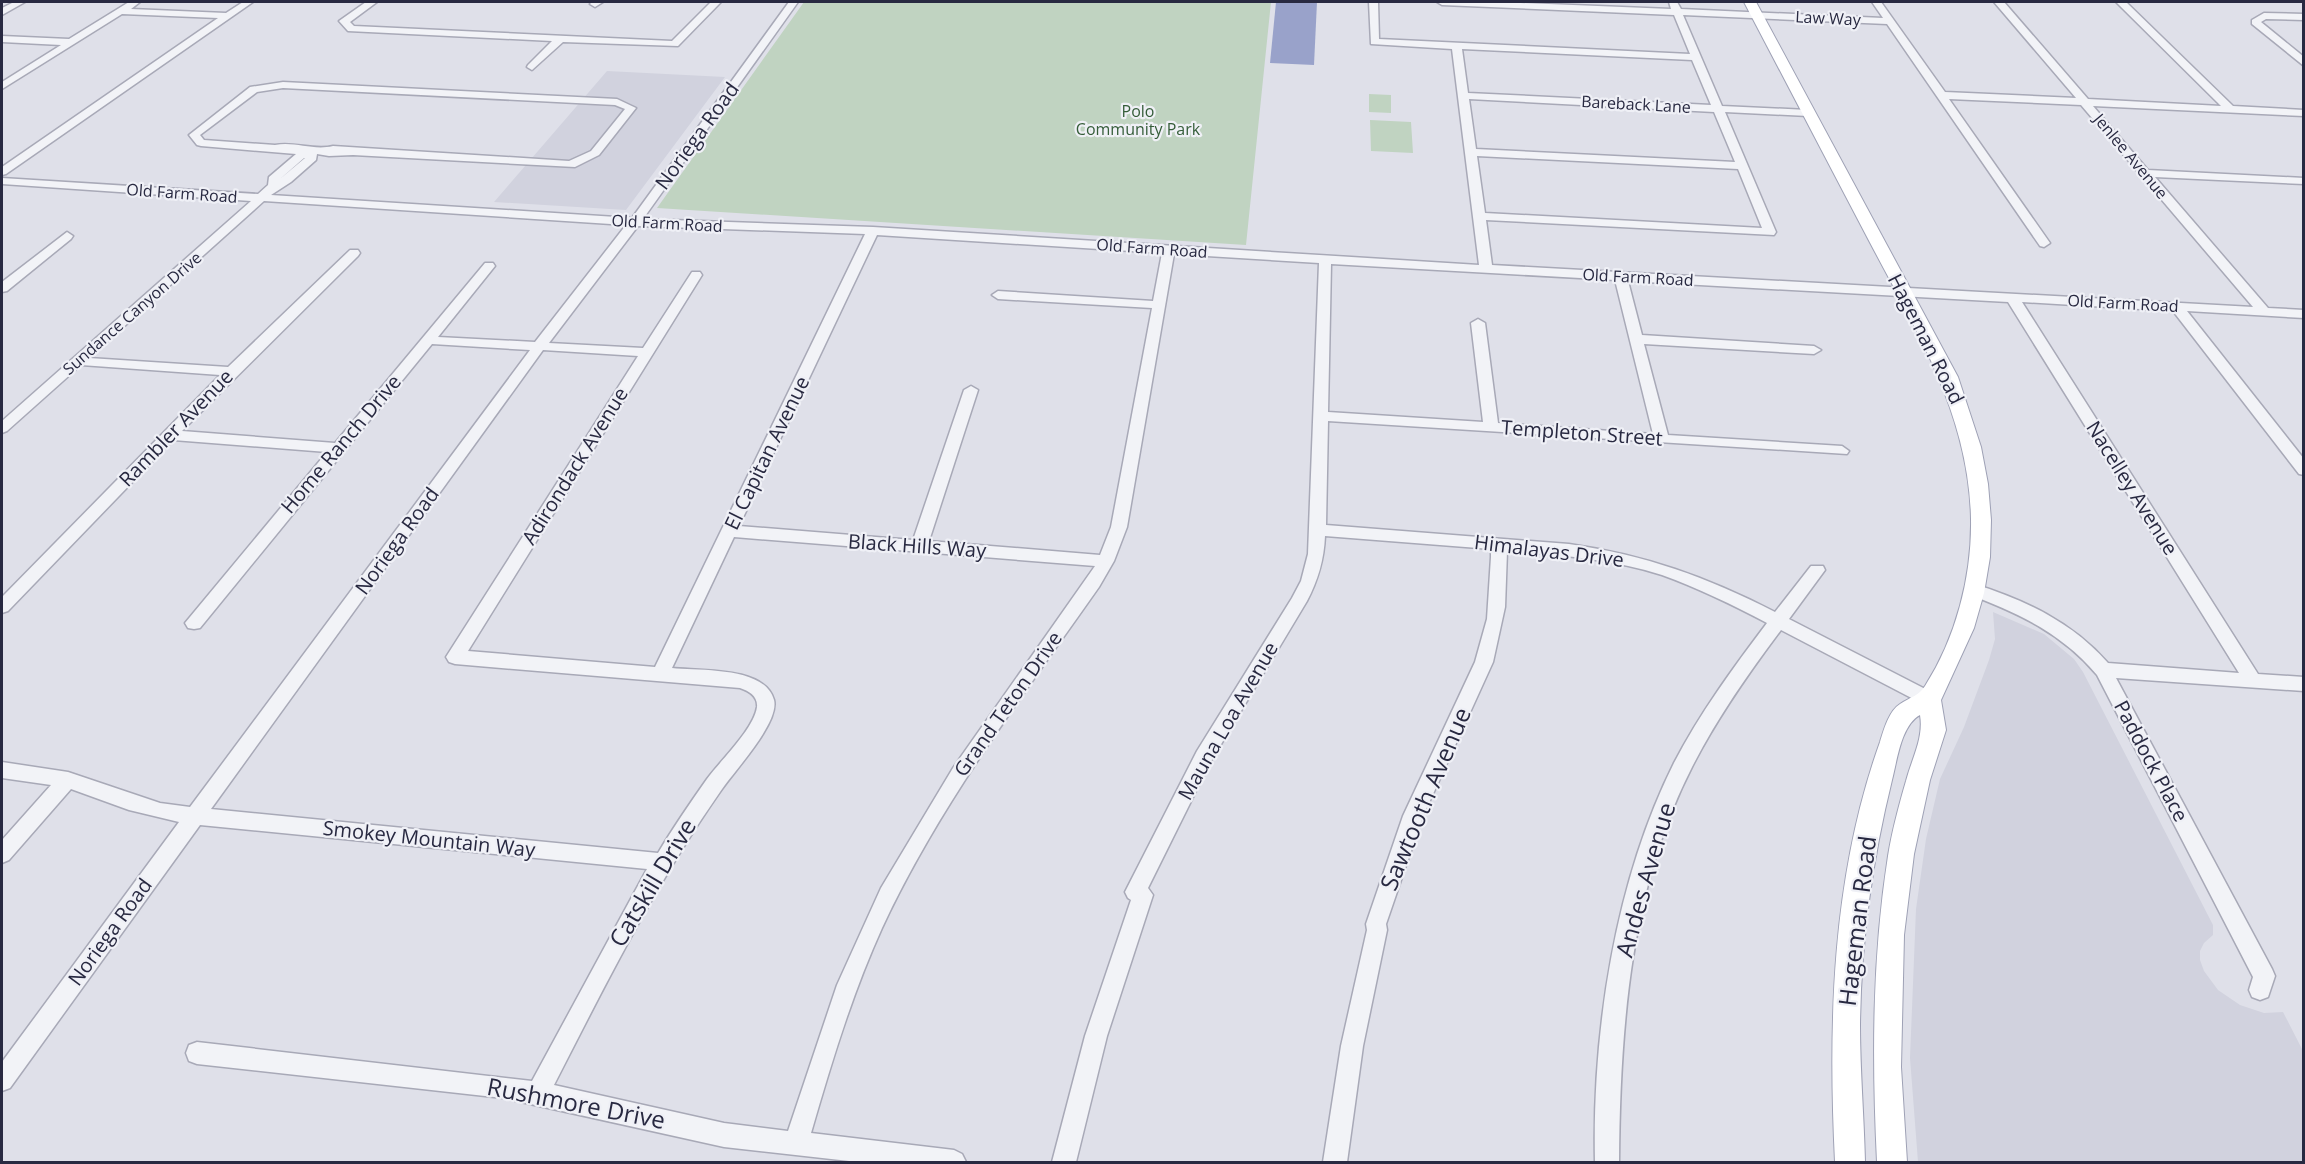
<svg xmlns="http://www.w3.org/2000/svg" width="2305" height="1164" viewBox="0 0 2305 1164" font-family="'Open Sans',sans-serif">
	<rect width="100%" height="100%" fill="#dfe0e9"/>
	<!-- built -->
	<path fill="#d1d2de" d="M607 71 725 77 626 210 494 202Z
		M1993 612 2044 634 2074 659 2083 672 2213 925V935L2204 943 2200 951V960L2204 971 2218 990 2240 1005 2264 1013 2283 1012 2303 1051V1162H1918L1910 1058 1916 909 1926 839 1940 779 1964 727 1989 660 1995 639Z"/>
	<!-- green -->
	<path fill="#c0d3c1" d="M804 2H1271L1246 245 657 208Z
		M1369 94 1391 95V113L1369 112Z
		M1370 120 1411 122 1413 153 1371 151Z"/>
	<!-- water -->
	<path fill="#99a2ca" d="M1276 2H1317L1314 65 1270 63Z"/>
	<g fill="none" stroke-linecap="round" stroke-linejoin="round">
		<!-- minor casing -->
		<g stroke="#a8a9b7" stroke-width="3">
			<path id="minor" d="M14 2H25L2 15V8Z
				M129 2H140L131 9 226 13 243 2H253L6 174 2 175V167L218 18 122 14 2 89V82L61 45 2 42V36L69 39Z
				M366 2H377L350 22 354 26 672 41 711 2H721L678 46 563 42 532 70 527 67 528 65 552 41 348 31 339 21Z
				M592 2H603L595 7 590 4Z
				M789 2H798L643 219 873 227 1479 265 1452 49 1371 44 1369 2H1378L1379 39 1690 54 1674 15 1442 5 1437 2H1497L1671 9 1669 2H1677L1681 9 1883 18 1872 2H1881L1945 92 2076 98 1994 2H2004L2088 99 2221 106 2116 2H2126L2233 106 2304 110V116L2093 106 2148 170 2304 178V184L2155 177 2268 308 2304 310V318L2187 311 2304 459V475L2299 474 2173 311 2022 302 2258 674 2304 677V691L2116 678 2272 969 2275 976 2268 997 2260 1000 2252 997 2249 990 2253 977 2097 675C2062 633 2018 613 1968 594L1966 590 1968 586 1974 584C2025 600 2072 622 2108 663L2239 673 2008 302 1628 281 1642 335 1814 346 1821 350 1814 354 1644 344 1668 435 1842 446 1849 451 1847 454 1328 421 1326 525 1569 544C1645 555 1707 577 1775 612L1811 566H1823L1825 570 1789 619 1935 694 1938 699 1935 704 1929 706 1923 704 1781 630C1748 674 1717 718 1692 767 1630 888 1620 1029 1619 1162H1595C1592 1032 1615 881 1674 763 1700 713 1733 668 1767 623 1733 605 1698 588 1662 575 1612 559 1559 555 1507 551L1505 607 1493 662 1423 816 1386 924 1387 930 1363 1046 1347 1162H1323L1341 1046 1367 930 1366 924 1403 816 1475 662 1487 619 1491 557V549L1325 536C1324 560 1318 580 1307 601L1211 761 1148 888 1153 895 1107 1036 1076 1162H1052L1085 1036 1131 900 1128 898 1125 892 1197 751 1292 598 1301 581 1308 554 1319 263 1174 254 1127 527 1114 561 1099 587C1022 697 939 805 882 928 852 994 831 1064 811 1133L954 1150 962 1154 966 1162H858L724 1147 503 1098 197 1064 189 1061 186 1053 189 1045 197 1042 532 1081 647 869 200 825 10 1088 2 1091V1062L179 822 129 810 71 789 9 860 2 863V840L51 785 2 778V762L68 772 160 803 190 807 530 350 432 344 200 628 194 629 188 628 185 623 327 452 173 440 8 611 2 613V597L220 375 81 365 7 431 2 433V421L251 201 2 184V178L258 194 268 185 269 177 296 154 201 146 197 145 189 135 250 87 283 82 617 99 636 108 599 155 575 167 353 155 329 156 317 154 316 160 291 182 271 195 632 218ZM1683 15 1887 24 2040 246 2044 247 2050 243 1949 99 2081 105 2253 307 1492 265 1486 220 1774 235 1776 232 1725 112 1808 116 1813 113 1808 110 1722 106ZM1462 49 1692 60 1711 105 1468 93ZM283 88 615 105 625 109 591 151 569 161 333 146C313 151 295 141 275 145L204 140 200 135 257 92ZM1469 99 1714 112 1735 162 1476 149ZM1477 156 1738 169 1762 228 1485 213ZM304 158H305L280 179ZM264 201 626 225 535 342 438 337 495 266 493 263H485L335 443 182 431 358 256 360 253 358 250H350L228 367 89 358ZM638 226 865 234 655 667 468 651 702 275 700 272H692L643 348 549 343ZM877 235 1162 253 1153 301 998 291 992 295 998 299 1152 308 1111 527 1100 555 929 541 978 390 971 386 964 390 913 540 739 526ZM1331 264 1615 280 1653 434 1498 423 1485 323 1478 319 1471 323 1483 422 1328 412ZM543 350 638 356 446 657 449 662 455 664 740 688C749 691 758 696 757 707 754 729 720 761 707 779 690 803 673 828 658 853L211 809ZM734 537 1095 566 953 768 881 888 837 985 788 1131 724 1123 554 1085C605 985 655 885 720 792 733 772 780 723 774 700 765 666 699 671 672 668Z
				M2264 13 2304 14V20L2266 19 2261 22 2304 57V66L2252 24V20Z
				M67 232 73 236 71 239 7 291 2 292V282Z"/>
		</g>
		<!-- major casing -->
		<g stroke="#9ea1b5" stroke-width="2">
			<path id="major" d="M1744 2H1756L1958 377 1981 447 1988 484 1991 520 1990 557 1984 593 1974 628 1941 700 1946 730 1930 780 1914 854 1904 935 1901 1067 1907 1162H1877C1872 1060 1872 958 1888 856 1892 831 1899 805 1906 781 1912 758 1924 738 1920 715 1901 725 1897 761 1892 780 1872 861 1861 942 1860 1025 1860 1071 1864 1117 1865 1162H1835C1828 1021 1832 876 1880 742 1884 729 1889 711 1900 704 1910 697 1919 696 1925 686 1956 638 1972 576 1971 519 1969 412 1914 327 1866 235 1825 157 1785 80 1744 2Z"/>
		</g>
		<!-- minor -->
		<use href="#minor" fill="#f2f3f7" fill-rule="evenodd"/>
		<!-- major -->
		<use href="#major" fill="#fff" fill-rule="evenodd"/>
	</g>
	<g text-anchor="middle" stroke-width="4.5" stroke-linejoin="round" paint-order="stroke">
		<!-- far-street labels -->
		<g font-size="16" fill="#282941" stroke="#eff0f6">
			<text transform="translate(1828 18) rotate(3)" y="6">Law Way</text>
			<text transform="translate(1636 104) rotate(3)" y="6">Bareback Lane</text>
			<text transform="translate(2131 156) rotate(50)" y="6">Jenlee Avenue</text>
			<text transform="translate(182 193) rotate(4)" y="6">Old Farm Road</text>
			<text transform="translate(667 223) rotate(3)" y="6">Old Farm Road</text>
			<text transform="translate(1152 248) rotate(4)" y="6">Old Farm Road</text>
			<text transform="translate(1638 277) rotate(3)" y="6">Old Farm Road</text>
			<text transform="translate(2123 303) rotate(3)" y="6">Old Farm Road</text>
			<text transform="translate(132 313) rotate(-41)" y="6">Sundance Canyon Drive</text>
		</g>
		<!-- far-park labels -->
		<g font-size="16" fill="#355d39" stroke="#eff0f6">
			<text x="1138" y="117">Polo<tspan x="1138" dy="18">Community Park</tspan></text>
		</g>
		<!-- street labels -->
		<g font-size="20" fill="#282941" stroke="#eff0f6">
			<text transform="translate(697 136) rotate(-54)" y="7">Noriega Road</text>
			<text transform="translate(1926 339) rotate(63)" y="7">Hageman Road</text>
			<text transform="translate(176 428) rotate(-46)" y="7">Rambler Avenue</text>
			<text transform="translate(1582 433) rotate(4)" y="7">Templeton Street</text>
			<text transform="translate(341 444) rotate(-50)" y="7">Home Ranch Drive</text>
			<text transform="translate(767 453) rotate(-64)" y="7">El Capitan Avenue</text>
			<text transform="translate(575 466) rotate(-58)" y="7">Adirondack Avenue</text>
			<text transform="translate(2132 488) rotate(58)" y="7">Nacelley Avenue</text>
			<text transform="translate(397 541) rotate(-54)" y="7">Noriega Road</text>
			<text transform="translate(917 546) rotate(4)" y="7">Black Hills Way</text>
			<text transform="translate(1549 551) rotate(7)" y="7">Himalayas Drive</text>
			<text transform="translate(1008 704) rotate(-55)" y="7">Grand Teton Drive</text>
			<text transform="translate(1228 721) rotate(-60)" y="7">Mauna Loa Avenue</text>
			<text transform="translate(2151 761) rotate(62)" y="7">Paddock Place</text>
			<text transform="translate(429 839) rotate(6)" y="7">Smokey Mountain Way</text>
			<text transform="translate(110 932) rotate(-54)" y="7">Noriega Road</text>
		</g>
		<!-- near-street labels -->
		<g font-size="24" fill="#282941" stroke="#eff0f6">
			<text transform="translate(1426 799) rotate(-67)" y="8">Sawtooth Avenue</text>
			<text transform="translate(1646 880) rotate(-74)" y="8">Andes Avenue</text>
			<text transform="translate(653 883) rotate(-59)" y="8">Catskill Drive</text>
			<text transform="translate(1858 921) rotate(-83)" y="8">Hageman Road</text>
			<text transform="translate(576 1104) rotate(11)" y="8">Rushmore Drive</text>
		</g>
	</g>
	<!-- border -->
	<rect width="2305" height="1164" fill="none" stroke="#282941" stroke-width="6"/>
</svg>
